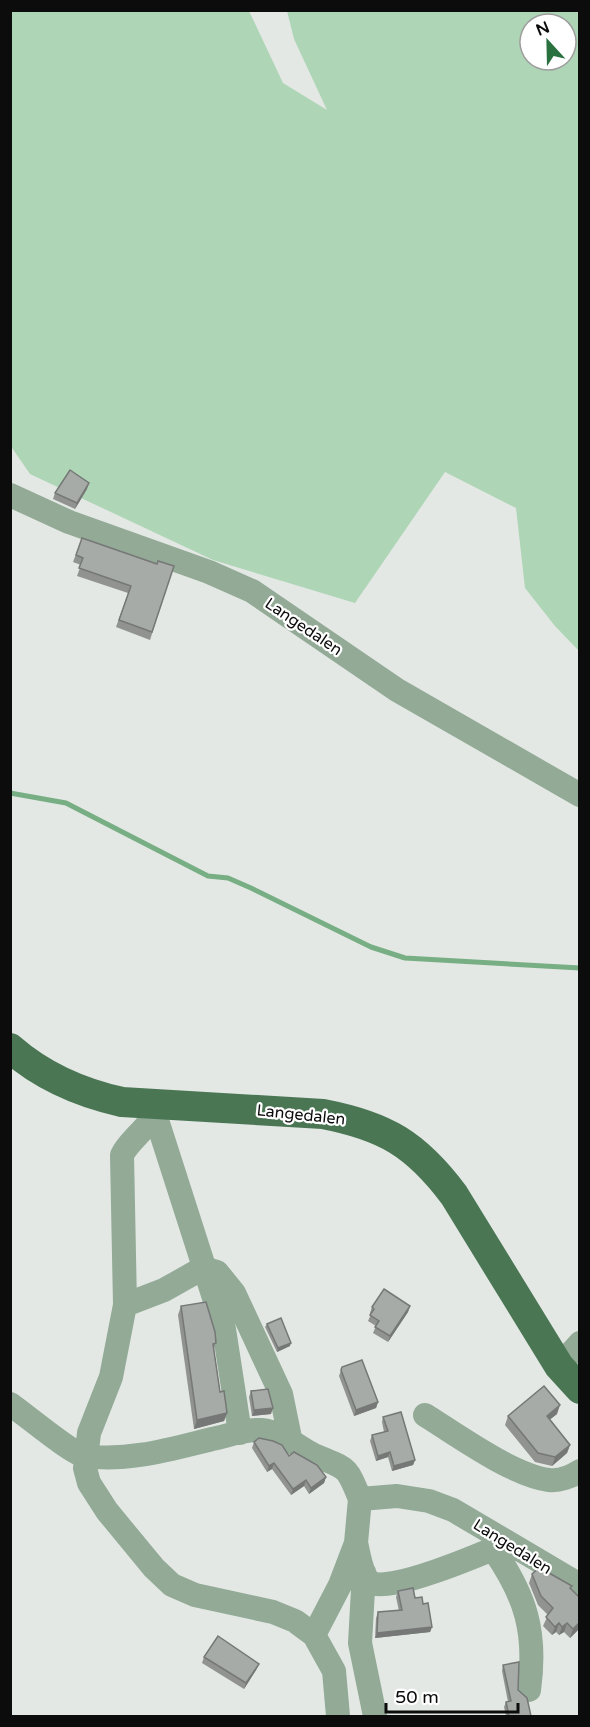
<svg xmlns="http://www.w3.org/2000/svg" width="590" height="1727" viewBox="0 0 590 1727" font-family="'Varela Round',sans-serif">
	<rect width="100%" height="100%" fill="#e3e8e4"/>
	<!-- green -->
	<path fill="#aed5b5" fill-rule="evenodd" d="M10 11H249L283 83 327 110 294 39 287 11H579V651L555 626 525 588 516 508 445 472 355 603 213 560 30 474 10 445ZM530 24H566V60H530Z"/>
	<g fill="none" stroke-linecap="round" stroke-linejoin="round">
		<!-- stream -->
		<path stroke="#77ae83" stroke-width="5" d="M10 793 66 803 208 876 228 878 251 888 371 947 405 958 580 968"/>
		<!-- minor -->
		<path stroke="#92aa96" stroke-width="24" d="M10 495 69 522 209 572 252 591 397 690 580 795
			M156 1106C154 1125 130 1138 122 1155L125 1305 111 1377 89 1433 85 1468 89 1483 107 1511 154 1568 172 1585 195 1595 273 1612 295 1621 314 1635
			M155 1114 224 1329 240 1433
			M125 1305 164 1290 203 1268 217 1272 234 1293 281 1394 290 1438
			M559 1366 580 1343
			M10 1404C26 1415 72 1454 85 1456 128 1462 171 1449 212 1439 227 1436 245 1429 261 1430 283 1432 296 1446 314 1455 347 1469 346 1464 360 1499
			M425 1415C457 1435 512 1475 549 1480 559 1481 571 1477 580 1471
			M360 1499 397 1496 429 1501 453 1510 580 1585
			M356 1543C359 1554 361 1574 370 1582 387 1595 486 1552 507 1543
			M493 1549C526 1596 537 1633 529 1690
			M364 1572 360 1643 375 1716
			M338 1716 334 1671 314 1635 340 1585 356 1543 360 1499"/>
		<!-- major -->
		<path stroke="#4a7654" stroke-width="30" d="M10 1048C42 1076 81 1093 122 1102L323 1114C385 1126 416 1144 454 1195L559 1366 580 1389"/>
	</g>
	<!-- wall -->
	<path fill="#909390" d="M87 489 75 509 53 499 55 493Z
		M82 538 157 564 174 566 150 640 116 627 128 593 77 576 81 565 73 562Z
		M181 1306 216 1343 214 1349 220 1392 227 1413 224 1421 194 1429 178 1315Z
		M410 1306 408 1312 388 1342 373 1333 376 1326 368 1321 371 1314 370 1313 372 1307Z
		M267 1324 290 1346 277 1352 265 1327Z
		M342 1367 378 1402 376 1408 354 1416 339 1376Z
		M251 1391 271 1414 252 1416 249 1397Z
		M557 1414 549 1420 570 1445 567 1453 552 1466 535 1462 505 1425 508 1416Z
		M383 1417 415 1460 413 1465 392 1471 388 1457 376 1461 370 1441 372 1435 384 1432 382 1422Z
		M254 1442 289 1456 326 1477 324 1483 309 1494 304 1486 291 1495 272 1469 267 1472 252 1448Z
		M532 1574 546 1575 571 1589 579 1629 570 1638 564 1632 559 1635 556 1632 552 1635 543 1626 548 1615 538 1605 529 1583Z
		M398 1591 415 1598 423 1604 432 1627 430 1632 375 1638 376 1618 378 1612 399 1611 396 1597Z
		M204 1657 259 1664 256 1670 244 1689 202 1663Z
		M503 1665 518 1690 531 1716H506L504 1707 506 1702H508L502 1671Z"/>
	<!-- shaded-wall -->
	<path fill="#757876" d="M89 483 87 489 75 509 77 503Z
		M410 1306 408 1312 388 1342 390 1336Z
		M291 1343 290 1346 277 1352 278 1348Z
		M378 1402 376 1408 354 1416 356 1410Z
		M560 1405 557 1414 543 1425 547 1416Z
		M273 1408 271 1414 252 1416 254 1410Z
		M227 1413 224 1421 194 1429 197 1420Z
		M570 1445 567 1453 552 1466 555 1457Z
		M390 1452 388 1457 376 1461 378 1456Z
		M415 1460 413 1465 392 1471 394 1466Z
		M274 1463 272 1469 267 1472 269 1466Z
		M326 1477 324 1483 309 1494 311 1488Z
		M306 1480 304 1486 291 1495 293 1489Z
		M559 1623 556 1632 552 1635 555 1627Z
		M567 1623 564 1632 559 1635 562 1627Z
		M579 1623V1629L570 1638 573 1629Z
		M432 1627 430 1632 375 1638 377 1633Z
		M259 1664 256 1670 244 1689 246 1683Z"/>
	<!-- building -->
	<path fill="#a7aba8" stroke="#757876" stroke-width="1.5" d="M70 470 89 483 77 503 55 493Z
		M82 538 157 564 158 561 174 566 152 632 119 620 131 586 79 568 83 558 76 555Z
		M384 1289 410 1306 390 1336 375 1327 379 1321 370 1315 374 1309 372 1307Z
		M206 1302 215 1332 216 1343 213 1344 220 1392 224 1391 227 1413 197 1420 181 1306Z
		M281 1318 291 1343 278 1348 267 1324Z
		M362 1360 378 1402 356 1410 341 1370 342 1367Z
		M544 1386 560 1405 547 1416 570 1445 555 1457 538 1453 508 1416Z
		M268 1389 273 1408 254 1410 251 1391Z
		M401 1412 415 1460 394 1466 390 1452 378 1456 372 1435 388 1431 383 1417Z
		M259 1438 273 1441 282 1445 289 1456 294 1452 317 1465 326 1477 311 1488 306 1480 293 1489 274 1463 269 1466 254 1442Z
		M539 1568 546 1575 549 1573 572 1586 570 1588 579 1597V1623L573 1629 567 1623 562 1627 559 1623 555 1627 546 1617 553 1608 541 1596 532 1574Z
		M413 1588 415 1598 422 1597 423 1604 428 1603 432 1627 377 1633 378 1612 402 1610 398 1591Z
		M218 1636 259 1664 246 1683 204 1657Z
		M519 1662 518 1690 527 1698 531 1716H509L506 1702 511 1701 503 1665Z"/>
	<g text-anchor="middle" stroke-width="4.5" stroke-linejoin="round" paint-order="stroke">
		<!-- street labels -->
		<g font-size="16" fill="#0b0c0b" stroke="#fff">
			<text transform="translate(304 626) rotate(34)" y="6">Langedalen</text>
			<text transform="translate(301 1114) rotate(6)" y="6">Langedalen</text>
			<text transform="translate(513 1546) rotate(32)" y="6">Langedalen</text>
		</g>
	</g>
	<!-- border -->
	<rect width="590" height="1727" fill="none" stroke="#0b0c0b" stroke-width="24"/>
	<!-- north arrow -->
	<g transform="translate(548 42) rotate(338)"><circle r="28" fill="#ffffff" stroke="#9d9e9d" stroke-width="1.5"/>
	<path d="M0-4.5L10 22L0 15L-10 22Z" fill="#297240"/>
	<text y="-9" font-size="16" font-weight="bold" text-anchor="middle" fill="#0b0c0b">N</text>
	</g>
	<!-- scale -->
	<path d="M386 1703v9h132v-9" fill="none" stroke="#0b0c0b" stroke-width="3"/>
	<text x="395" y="1703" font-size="18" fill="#0b0c0b" stroke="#ffffff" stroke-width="4.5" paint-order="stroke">50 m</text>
</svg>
